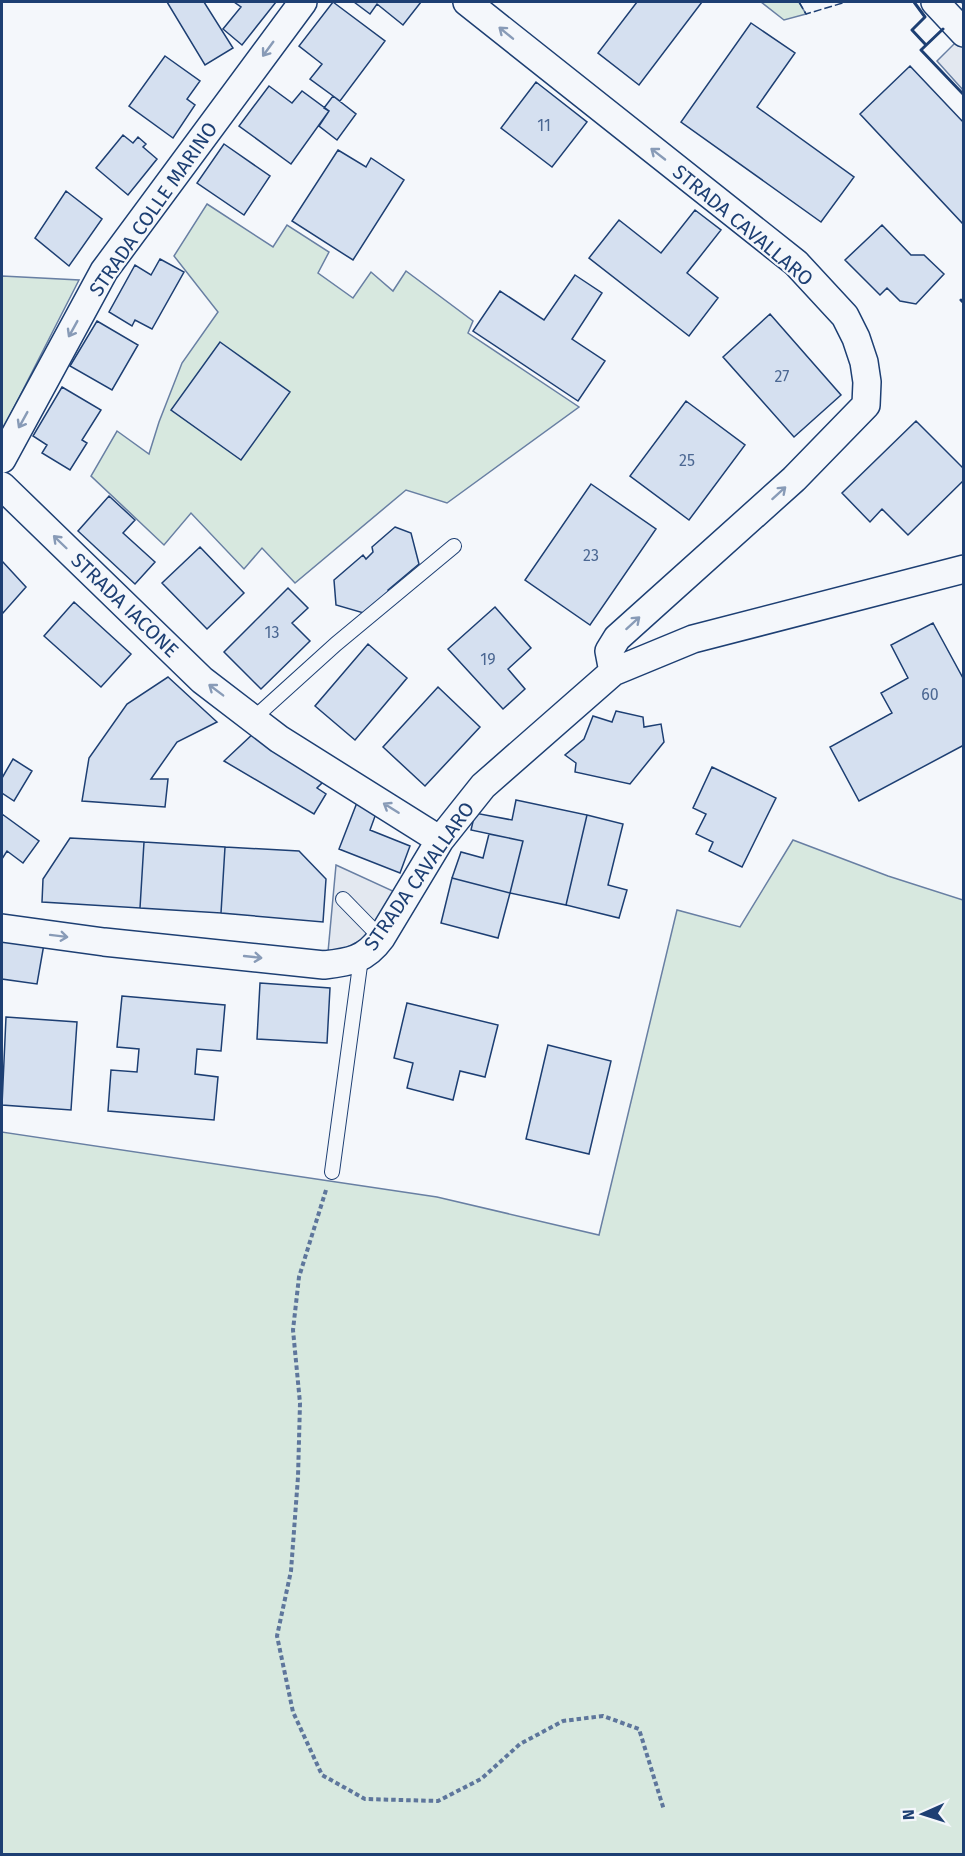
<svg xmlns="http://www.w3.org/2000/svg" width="965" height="1856" viewBox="0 0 965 1856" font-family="'Fira Sans',sans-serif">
	<rect width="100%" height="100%" fill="#f4f7fb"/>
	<!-- green -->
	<path fill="#d7e8df" stroke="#687fa3" stroke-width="1.5" d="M761 2H799L806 14 784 20Z
		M207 204 273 247 287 225 329 252 318 273 353 298 371 272 393 291 406 271 473 321 468 333 579 407 447 503 406 490 295 583 262 548 244 569 191 513 164 545 91 476 117 431 149 454 159 422 182 363 218 312 174 256Z
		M2 276 79 280 2 431Z
		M793 840 888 876 963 900V1854H2V1132L437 1197 599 1235 677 910 740 927Z"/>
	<!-- parking -->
	<path fill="#e3e8f0" stroke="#687fa3" stroke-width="1.5" d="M959 39 963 44V90L937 61Z
		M336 865 395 892 377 921 361 940 344 949 328 952Z"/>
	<!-- building -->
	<path fill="#d5e0f0" stroke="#1d3f73" stroke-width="1.5" d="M167 2H204L233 48 205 65Z
		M234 2H276L242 45 223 29 241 7Z
		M333 2 385 41 340 101 310 79 322 64 299 46Z
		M354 2H421L403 25 377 4 370 14Z
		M637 2H702L639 85 598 53Z
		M751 23 795 53 757 107 854 177 821 222 681 122Z
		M165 56 200 81 187 99 195 105 173 138 129 106Z
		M910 66 964 123V225L860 114Z
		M536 82 587 122 552 167 501 128Z
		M269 86 292 103 302 91 329 111 291 164 239 126Z
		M333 96 356 114 337 140 319 126 329 111 324 108Z
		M123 135 133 143 138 137 146 144 143 147 157 159 128 195 96 168Z
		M224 144 270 176 244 215 197 183Z
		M338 150 366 167 371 158 404 180 353 260 292 221Z
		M66 191 102 219 69 266 35 238Z
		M695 210 721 230 687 273 718 298 689 336 589 258 619 220 661 253Z
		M882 225 911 255H924L944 274 916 304 900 301 887 288 880 295 845 260Z
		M160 259 184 272 152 329 135 320 132 326 109 312 135 265 151 275Z
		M575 275 602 293 572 339 605 361 578 401 473 331 500 291 544 320Z
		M770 314 841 395 794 437 723 357Z
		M97 321 138 345 112 390 70 366Z
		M220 342 290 392 241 460 171 410Z
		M62 387 101 410 82 440 87 443 70 470 42 453 47 445 33 436Z
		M686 401 745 445 689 520 630 476Z
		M916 421 964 469V480L908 535 882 509 870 522 842 493Z
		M591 484 656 529 590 625 525 580Z
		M109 496 135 520 123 533 155 562 135 584 78 531Z
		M395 527 411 533 419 564 388 590 391 594 367 614 336 605 334 580 363 555 366 559 373 552 372 547Z
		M200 547 244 593 207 629 162 583Z
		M2 561 26 587 3 613 2 611Z
		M288 588 308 608 292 623 310 641 261 689 224 652Z
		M74 602 131 654 101 687 44 636Z
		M495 607 531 648 508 669 525 689 503 709 448 649Z
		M933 623 964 680V745L859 801 830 747 892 713 881 693 908 678 891 645Z
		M368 644 407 678 355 740 315 706Z
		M168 677 217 722 177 742 151 779H168L165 807 82 801 89 758 127 704Z
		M438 687 480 727 425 786 383 747Z
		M616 711 643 717 644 727 661 724 664 742 630 784 575 772 576 763 565 755 584 739 593 716 612 722Z
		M255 732 326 779 317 788 326 794 314 814 224 761Z
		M13 759 32 771 14 801 2 793V778Z
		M712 767 776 798 742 867 709 851 713 842 696 834 706 814 693 808Z
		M358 800 378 808 370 830 410 846 400 873 339 849Z
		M516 800 587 815 566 905 510 893 523 841 471 830 475 813 512 820Z
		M2 814 39 841 23 863 7 851 2 859Z
		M587 815 623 824 608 885 627 890 619 918 566 905Z
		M489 834 523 841 510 893 452 878 461 852 483 858Z
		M70 838 144 842 140 908 42 902 43 879Z
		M144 842 225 847 221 913 140 908Z
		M225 847 299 851 326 879 323 922 221 913Z
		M452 878 510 893 498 938 441 923Z
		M2 937 44 944 37 984 2 979Z
		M260 983 330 988 327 1043 257 1039Z
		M122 996 225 1005 221 1051 197 1049 195 1074 218 1077 214 1120 108 1111 111 1070 137 1072 139 1049 117 1047Z
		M407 1003 498 1025 485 1077 460 1071 453 1100 407 1088 413 1063 394 1058Z
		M6 1017 77 1022 71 1110 2 1105Z
		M548 1045 611 1061 589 1154 526 1139Z"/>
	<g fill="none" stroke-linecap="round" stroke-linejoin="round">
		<!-- lane casing -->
		<g stroke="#1d3f73" stroke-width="16">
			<path id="lane" d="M253 719 336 644 454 546
				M343 899 381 938
				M332 1172 361 958"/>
		</g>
		<!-- street casing -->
		<g stroke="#1d3f73" stroke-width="30">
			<path id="street" d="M467 2 796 263 845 316 856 338 864 362 867 382 866 405 794 479 617 638 609 651 613 672
				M935 2 964 33
				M2 459 104 271 303 2
				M2 486 202 680 279 739 440 840
				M2 928 104 942 324 965C350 962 365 960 381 938L440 840 483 786 613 672 693 639 964 569"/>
		</g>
		<!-- path -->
		<path stroke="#5e769c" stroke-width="4" stroke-dasharray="4.5 3" stroke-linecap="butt" d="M326 1190 299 1277 293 1330 300 1403 298 1477 291 1571 277 1636 293 1712 322 1775 365 1799 438 1801 481 1779 520 1744 563 1721 603 1716 639 1729 664 1810"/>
		<!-- lane -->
		<use href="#lane" stroke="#f4f7fb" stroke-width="14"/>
		<!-- street -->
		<use href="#street" stroke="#f4f7fb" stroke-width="27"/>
		<!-- fence -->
		<path stroke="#1d3f73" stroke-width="1.5" stroke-dasharray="8 3" stroke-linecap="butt" d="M799 2 806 14 846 2
			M961 300 964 303"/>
		<!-- wall -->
		<path stroke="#1d3f73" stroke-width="3" d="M914 2 925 17 912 30 926 45
			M962 2 964 3
			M943 29 921 50 964 95
			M961 300 964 303"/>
	</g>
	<!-- one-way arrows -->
	<defs><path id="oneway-shaft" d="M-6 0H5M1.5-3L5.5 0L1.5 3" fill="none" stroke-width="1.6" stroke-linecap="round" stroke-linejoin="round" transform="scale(1.5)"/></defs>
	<g stroke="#889bb7">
		<use href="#oneway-shaft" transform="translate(506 33) rotate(-141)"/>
		<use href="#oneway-shaft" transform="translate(268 49) rotate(126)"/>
		<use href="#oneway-shaft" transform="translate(658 154) rotate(-142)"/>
		<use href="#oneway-shaft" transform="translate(73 329) rotate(119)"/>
		<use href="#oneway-shaft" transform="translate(23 420) rotate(119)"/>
		<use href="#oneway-shaft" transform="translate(779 493) rotate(-42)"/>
		<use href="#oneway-shaft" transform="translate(60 542) rotate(-136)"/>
		<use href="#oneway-shaft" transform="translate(633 623) rotate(-42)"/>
		<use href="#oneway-shaft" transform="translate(216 690) rotate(-143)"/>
		<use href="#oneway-shaft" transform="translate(391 808) rotate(-148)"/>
		<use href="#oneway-shaft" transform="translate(59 936) rotate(7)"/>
		<use href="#oneway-shaft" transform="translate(253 957) rotate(6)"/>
	</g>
	<g text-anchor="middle" stroke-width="4.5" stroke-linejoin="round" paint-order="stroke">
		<!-- number labels -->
		<g font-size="16" fill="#4b6792">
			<text x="544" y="131">11</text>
			<text x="782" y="382">27</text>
			<text x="687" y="466">25</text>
			<text x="591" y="561">23</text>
			<text x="272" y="638">13</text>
			<text x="488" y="665">19</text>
			<text x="930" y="700">60</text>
		</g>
		<!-- street labels -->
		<g font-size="20" fill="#1d3f73" stroke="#f4f7fb">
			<text transform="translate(153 209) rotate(-55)" y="7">STRADA COLLE MARINO</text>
			<text transform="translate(743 225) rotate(40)" y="7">STRADA CAVALLARO</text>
			<text transform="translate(125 605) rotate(44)" y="7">STRADA IACONE</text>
			<text transform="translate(419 876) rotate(-55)" y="7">STRADA CAVALLARO</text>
		</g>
	</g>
	<!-- border -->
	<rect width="965" height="1856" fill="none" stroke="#1d3f73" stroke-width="6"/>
	<!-- north arrow -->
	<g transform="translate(923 1814) rotate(267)" stroke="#f4f7fb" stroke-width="4.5" paint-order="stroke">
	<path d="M0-4.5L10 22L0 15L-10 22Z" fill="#1d3f73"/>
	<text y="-9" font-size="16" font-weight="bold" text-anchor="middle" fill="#1d3f73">N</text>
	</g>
</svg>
